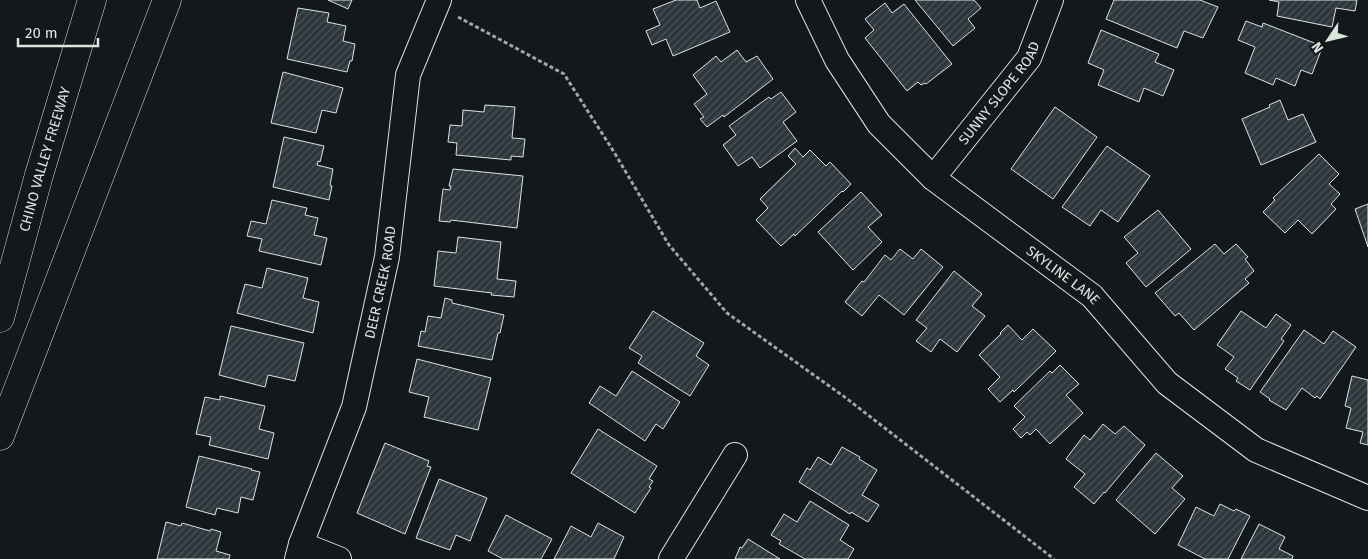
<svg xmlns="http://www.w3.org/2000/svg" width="1368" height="559" viewBox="0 0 1368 559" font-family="'Fira Sans',sans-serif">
	<defs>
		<pattern id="building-hatch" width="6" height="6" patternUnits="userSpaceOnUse" patternTransform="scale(1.25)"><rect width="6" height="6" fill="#2c363c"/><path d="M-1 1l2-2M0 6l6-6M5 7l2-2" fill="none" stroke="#4a5358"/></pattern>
	</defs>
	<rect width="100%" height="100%" fill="#14181c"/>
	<!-- building -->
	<path fill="url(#building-hatch)" stroke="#d8e6dc" d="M328 0H352L348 9Z
		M676 0H697L700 8 716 1 730 32 673 56 666 39 652 45 646 31 660 25 653 9Z
		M915 0H974L981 8 968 19 975 28 953 46Z
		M1114 0H1200L1218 7 1203 38 1184 31 1177 48 1106 19Z
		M1269 0H1357L1355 11 1336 8 1332 27 1277 16 1279 2Z
		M885 3 892 13 904 4 952 64 926 84 925 83 921 85 918 82 907 91 865 38 874 30 865 19Z
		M298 8 329 13 327 22 346 26 343 41 355 44 352 61H350L347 72 287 59Z
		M1246 21 1262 27 1263 23 1317 44 1316 46 1322 48 1312 74 1301 70 1295 86 1276 78 1273 85 1245 73 1255 47 1238 40Z
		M1101 30 1159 54 1155 62 1174 70 1163 96 1144 88 1139 102 1098 85 1104 70 1088 63Z
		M737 50 746 62 757 56 773 79 724 117 723 115 707 127 700 119 704 117 694 104 707 94 693 75 716 56 721 62Z
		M283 72 343 88 336 113 322 110 316 133 271 123Z
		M781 92 796 112 783 122 797 141 760 168 752 157 738 166 723 145 736 135 729 126 769 97 771 99Z
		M1280 100 1288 120 1303 114 1316 142 1261 165 1242 119 1270 107 1269 105Z
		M485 105 515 107 512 138 525 139 523 157 511 156V160L456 155 457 143 448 142 450 125 462 126 463 110 484 112Z
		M1055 107 1097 137 1053 199 1011 169Z
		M284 137 324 146 320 162 318 161 317 165 333 169 330 185 332 186 329 200 273 187Z
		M1107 146 1150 176 1118 222 1101 210 1090 226 1062 207Z
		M795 148 803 157 810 150 826 166 830 162 851 184 843 192 842 191 795 236 794 234 781 246 756 220 768 208 760 199 796 164 788 156Z
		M1319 154 1339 174 1329 184 1340 194 1331 204 1336 209 1312 234 1298 220 1285 233 1263 212 1275 200 1273 198Z
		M453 169 523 176 517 228 451 220 450 222 439 221 443 189 450 190 451 186H449Z
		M861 192 882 215 868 227 882 242 853 270 818 232Z
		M272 200 307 208 305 215 318 218 314 235 327 238 321 265 259 251 262 239 247 236 251 221 266 224Z
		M1368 204V247L1355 209Z
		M1158 210 1191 249 1146 287 1126 263 1138 253 1124 237Z
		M458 237 501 242 497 279 516 281 514 297 491 295 492 293 434 286 438 251 456 253Z
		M1215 244 1224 254 1236 244 1248 257 1245 259 1254 271 1245 279 1249 283 1194 330 1179 313 1175 316 1155 293Z
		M900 249 913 259 921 249 943 267 904 315 879 295 862 316 845 302 862 281 864 282 885 255 891 260Z
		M267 268 308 278 303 298 319 302 313 333 237 313 245 284 262 288Z
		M954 271 982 294 972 306 985 316 957 352 940 339 931 352 916 341 927 328 916 320Z
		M445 298 452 300V303L504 315 500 333H498L492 360 418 346 421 331 425 332 428 316 441 318Z
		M653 311 704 343 696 356 709 365 690 396 638 363 642 356 629 348Z
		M1241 311 1266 328 1276 314 1291 325 1281 339 1284 341 1250 390 1236 381 1238 378 1225 369 1234 357 1217 345Z
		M1008 325 1022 340 1033 329 1056 351 1014 392 1013 390 1000 402 988 389 1000 377 979 355 1001 334 1000 333Z
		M231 326 304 343 295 381 268 375 265 387 219 375Z
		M1304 330 1324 344 1333 331 1356 347 1320 399 1317 396 1315 398 1302 388 1286 410 1269 400 1270 399 1260 392Z
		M417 359 491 378 478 430 424 417 429 397 409 392Z
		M1060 365 1079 384 1066 395 1083 413 1050 444 1036 429 1030 435 1027 432 1021 438 1013 429 1025 417 1014 406 1050 371 1052 373Z
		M632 371 680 402 663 429 656 424 645 441 589 403 600 386 616 396Z
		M1352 376 1368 380V445L1360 443 1363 432 1346 428 1351 408 1345 406Z
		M220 396 265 406 259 429 274 433 268 459 209 445 211 437 196 434 205 397 220 400Z
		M1103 424 1115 434 1124 426 1145 445 1105 493 1104 492 1094 504 1074 487 1085 474 1066 459 1084 435 1090 440Z
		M598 429 657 466 649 479 653 481 649 487 651 488 635 513 571 473Z
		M385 443 429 461 427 466 431 467 405 534 357 513Z
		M842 447 860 457 859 459 877 470 862 495 879 505 868 522 851 512 850 514 799 482 807 468 810 470 818 457 831 465Z
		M1156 453 1183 476 1172 488 1185 499 1155 534 1116 500Z
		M199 456 252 469 251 470 260 472 253 500 241 497 238 513 217 508 215 515 186 507Z
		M439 479 487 498 470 541 456 535 450 550 416 538Z
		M810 501 849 525 840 540 854 549 848 559H805L779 544 781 541 771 535 784 514 797 522Z
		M1220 504 1234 511 1236 509 1250 516 1228 559H1205L1178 545 1196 507 1214 516Z
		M506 515 552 539 541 559H503L488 551Z
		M166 522 181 526 182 523 210 531 211 529 221 532 216 551 230 555 229 559H157Z
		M598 523 624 537 614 559H554L571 526 591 537Z
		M1259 524 1285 537 1279 549 1293 556 1292 559H1241Z
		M748 539 780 559H735L740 547 742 548Z"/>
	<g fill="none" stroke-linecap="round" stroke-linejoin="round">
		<!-- street casing -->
		<g stroke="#d8e6dc" stroke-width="26">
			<g id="street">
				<path id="s1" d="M808 0 837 60 879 124 933 178 1092 296 1167 383 1256 450 1368 498"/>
				<path id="s2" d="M933 178 1029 58 1051 0"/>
				<path d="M301 544 339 559"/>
				<path id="s3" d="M297 559 301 544 354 407 387 257 408 75 439 0"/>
				<path d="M671 559 735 455"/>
			</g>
		</g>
		<!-- highway casing -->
		<g stroke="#d8e6dc" stroke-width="29">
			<g id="highway">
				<path id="s4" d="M0 318 39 175 92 0"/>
				<path d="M0 436 167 0"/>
			</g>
		</g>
		<!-- path -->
		<path stroke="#9da8a2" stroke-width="3" stroke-dasharray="4 2.5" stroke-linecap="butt" d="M458 17 564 74 614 152 669 245 727 313 846 398 1054 559"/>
		<!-- street -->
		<use href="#street" stroke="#14181c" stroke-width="24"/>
		<!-- highway -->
		<use href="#highway" stroke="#14181c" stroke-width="28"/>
	</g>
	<g text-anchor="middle" stroke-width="4" stroke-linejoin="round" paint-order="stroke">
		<!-- street labels -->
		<g font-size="14" fill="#d8e6dc" stroke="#14181c">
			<text dy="5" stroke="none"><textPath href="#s2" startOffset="108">SUNNY SLOPE ROAD</textPath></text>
			<text dy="5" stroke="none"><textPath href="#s4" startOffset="165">CHINO VALLEY FREEWAY</textPath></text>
			<text dy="5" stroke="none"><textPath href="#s1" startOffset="382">SKYLINE LANE</textPath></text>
			<text dy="5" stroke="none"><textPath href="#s3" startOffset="290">DEER CREEK ROAD</textPath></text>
		</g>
	</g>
	<!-- north arrow -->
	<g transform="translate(1328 40) rotate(235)" stroke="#14181c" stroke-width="4" paint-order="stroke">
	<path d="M0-4L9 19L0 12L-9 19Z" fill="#d8e6dc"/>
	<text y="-8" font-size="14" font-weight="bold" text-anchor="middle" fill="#d8e6dc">N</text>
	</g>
	<!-- scale -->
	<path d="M18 38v8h80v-8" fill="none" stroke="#d8e6dc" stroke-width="2.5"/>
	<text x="25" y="38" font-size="15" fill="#d8e6dc" stroke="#14181c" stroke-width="4" paint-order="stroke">20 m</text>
</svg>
